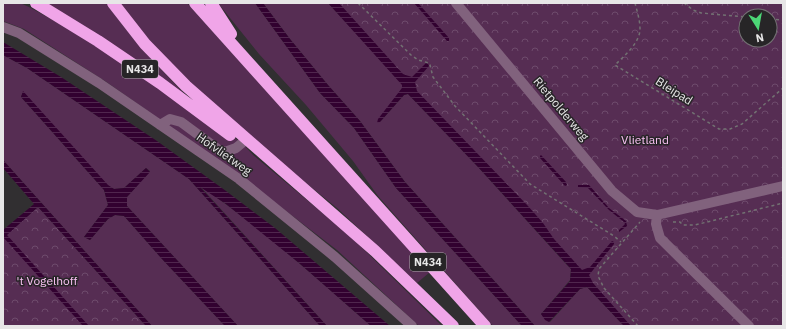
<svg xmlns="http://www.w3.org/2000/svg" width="786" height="329" viewBox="0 0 786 329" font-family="'IBM Plex Sans',sans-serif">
	<defs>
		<pattern id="forest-crowns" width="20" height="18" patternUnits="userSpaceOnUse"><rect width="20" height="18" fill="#562d53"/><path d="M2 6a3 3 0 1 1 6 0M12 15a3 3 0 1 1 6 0" fill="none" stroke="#6e4b6c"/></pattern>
		<pattern id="water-rules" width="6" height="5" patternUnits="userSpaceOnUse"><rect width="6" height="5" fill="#320130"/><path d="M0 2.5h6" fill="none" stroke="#50264e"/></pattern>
	</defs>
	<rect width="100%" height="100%" fill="#312f31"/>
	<!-- green -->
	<path fill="#562d53" d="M3 3H20L29 7 100 46 242 143 253 155 350 236 442 326H419L337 250 235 172 105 81 24 29 3 21Z
		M43 3H106C132 39 162 72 194 103Z
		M118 3H187L430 272 417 283 337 208 218 112 142 34Z
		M218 3H255L320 93 354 128 396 188 522 326H493L378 196 353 161 306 105 259 54Z
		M263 3H328L403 85 402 88 380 122 404 95 408 94 478 167 566 264 571 269 570 280 541 314 550 322 580 289 587 287 624 326H535L405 182 360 121 328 85 290 39Z
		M3 55 27 68 189 179 320 326H238L127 206V197L150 171 146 168 124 188 114 189 107 185 23 92 21 97 104 190 108 205 84 237 90 240 108 219 115 215 124 216 162 259 225 326H152L3 160Z
		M199 185C260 227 315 277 371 326H327Z"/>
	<!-- forest -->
	<path fill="url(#forest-crowns)" fill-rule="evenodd" d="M336 3H783V326H628ZM746 16H770V40H746Z
		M38 207 146 326H3V237Z"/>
	<!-- water -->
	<path fill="url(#water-rules)" d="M255 3H263L290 39 328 85 360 121 405 182 535 326H522L396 188 354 128 320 93Z
		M328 3H339L403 74 412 77 426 63 428 64 429 66 415 82 417 91 528 206 543 223 554 239 582 270 590 267 612 241 614 242V244L589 275 593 283 631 326H624L587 287 580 289 549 322 545 320 541 314 570 281 571 269 478 167 408 94 404 95 380 122 377 123 378 119 402 88V85Z
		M414 3H418L449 38V41H447Z
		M3 42 61 77 157 141 226 191 275 228 390 326H371L299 263 226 204 200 187 327 326H320L189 179 27 68 3 55Z
		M23 91 108 185 114 189 124 188 146 168 150 172 127 197V206L238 326H225L162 259 124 216 115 215 108 219 90 240 84 237 108 205 104 190 21 97Z
		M541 155 566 182 567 185 565 186 540 158V156Z
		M3 160 152 326H146L38 207 7 235 89 326H83L3 237V230L34 204 3 168Z
		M578 185H589L609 208 626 221 627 226 619 232V230L625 224 624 222 609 210 588 188 578 187Z"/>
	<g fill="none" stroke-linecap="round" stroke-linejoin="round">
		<!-- path -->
		<path stroke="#727172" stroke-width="1.5" stroke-dasharray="3 3" stroke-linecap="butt" d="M358 3 411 55 418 60 429 63 430 65 433 77 455 106 530 184 614 236 621 242
			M635 3C637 11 640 20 640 29 640 43 624 56 615 65L719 129H730L742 124 783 88
			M684 3 693 10 701 13 746 17
			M770 19 783 20
			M673 222H680L683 225H695L783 203
			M638 326 604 288 598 276 599 269 640 222"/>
		<!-- minor -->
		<path stroke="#81627d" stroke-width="10" d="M456 3 612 191 637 212 657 215 783 186
			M3 27 19 33 99 83 239 179 335 257 412 326
			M160 125 170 119 181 122 219 150 225 152 236 148 242 143
			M657 215 656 224 660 238 749 326"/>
		<!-- highway -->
		<path stroke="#f0a5e8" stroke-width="12" d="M36 3 98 41 160 83 230 135
			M113 3 145 44 186 86 375 251 453 326
			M195 3 485 326
			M211 3 231 34"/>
	</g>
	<g text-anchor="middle" stroke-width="3" stroke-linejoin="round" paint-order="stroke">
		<!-- shield labels -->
		<g fill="#272527" stroke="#adacad" stroke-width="1">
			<rect x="122" y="60" width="36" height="18" rx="3"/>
			<rect x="410" y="253" width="36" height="18" rx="3"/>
		</g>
		<g font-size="11" font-weight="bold" fill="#e7e6e7">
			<text x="140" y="73">N434</text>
			<text x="428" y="266">N434</text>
		</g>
		<!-- street labels -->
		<g font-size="12" fill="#e7e6e7" stroke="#272527">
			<text transform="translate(674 91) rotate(32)" y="4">Bleipad</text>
			<text transform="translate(561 109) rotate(50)" y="4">Rietpolderweg</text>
			<text transform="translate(224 154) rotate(35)" y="4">Hofvlietweg</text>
		</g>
		<!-- park labels -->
		<g font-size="12" fill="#f9c1f3" stroke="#272527">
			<text x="645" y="144">Vlietland</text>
			<text x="47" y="285">'t Vogelhoff</text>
		</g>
	</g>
	<!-- border -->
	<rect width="786" height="329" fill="none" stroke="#e7e6e7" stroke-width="8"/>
	<!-- north arrow -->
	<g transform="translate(758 28) rotate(169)"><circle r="19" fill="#272527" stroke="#747274"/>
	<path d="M0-3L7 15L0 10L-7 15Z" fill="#4cd676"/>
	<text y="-6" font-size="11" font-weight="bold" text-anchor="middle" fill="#e7e6e7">N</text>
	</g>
</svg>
